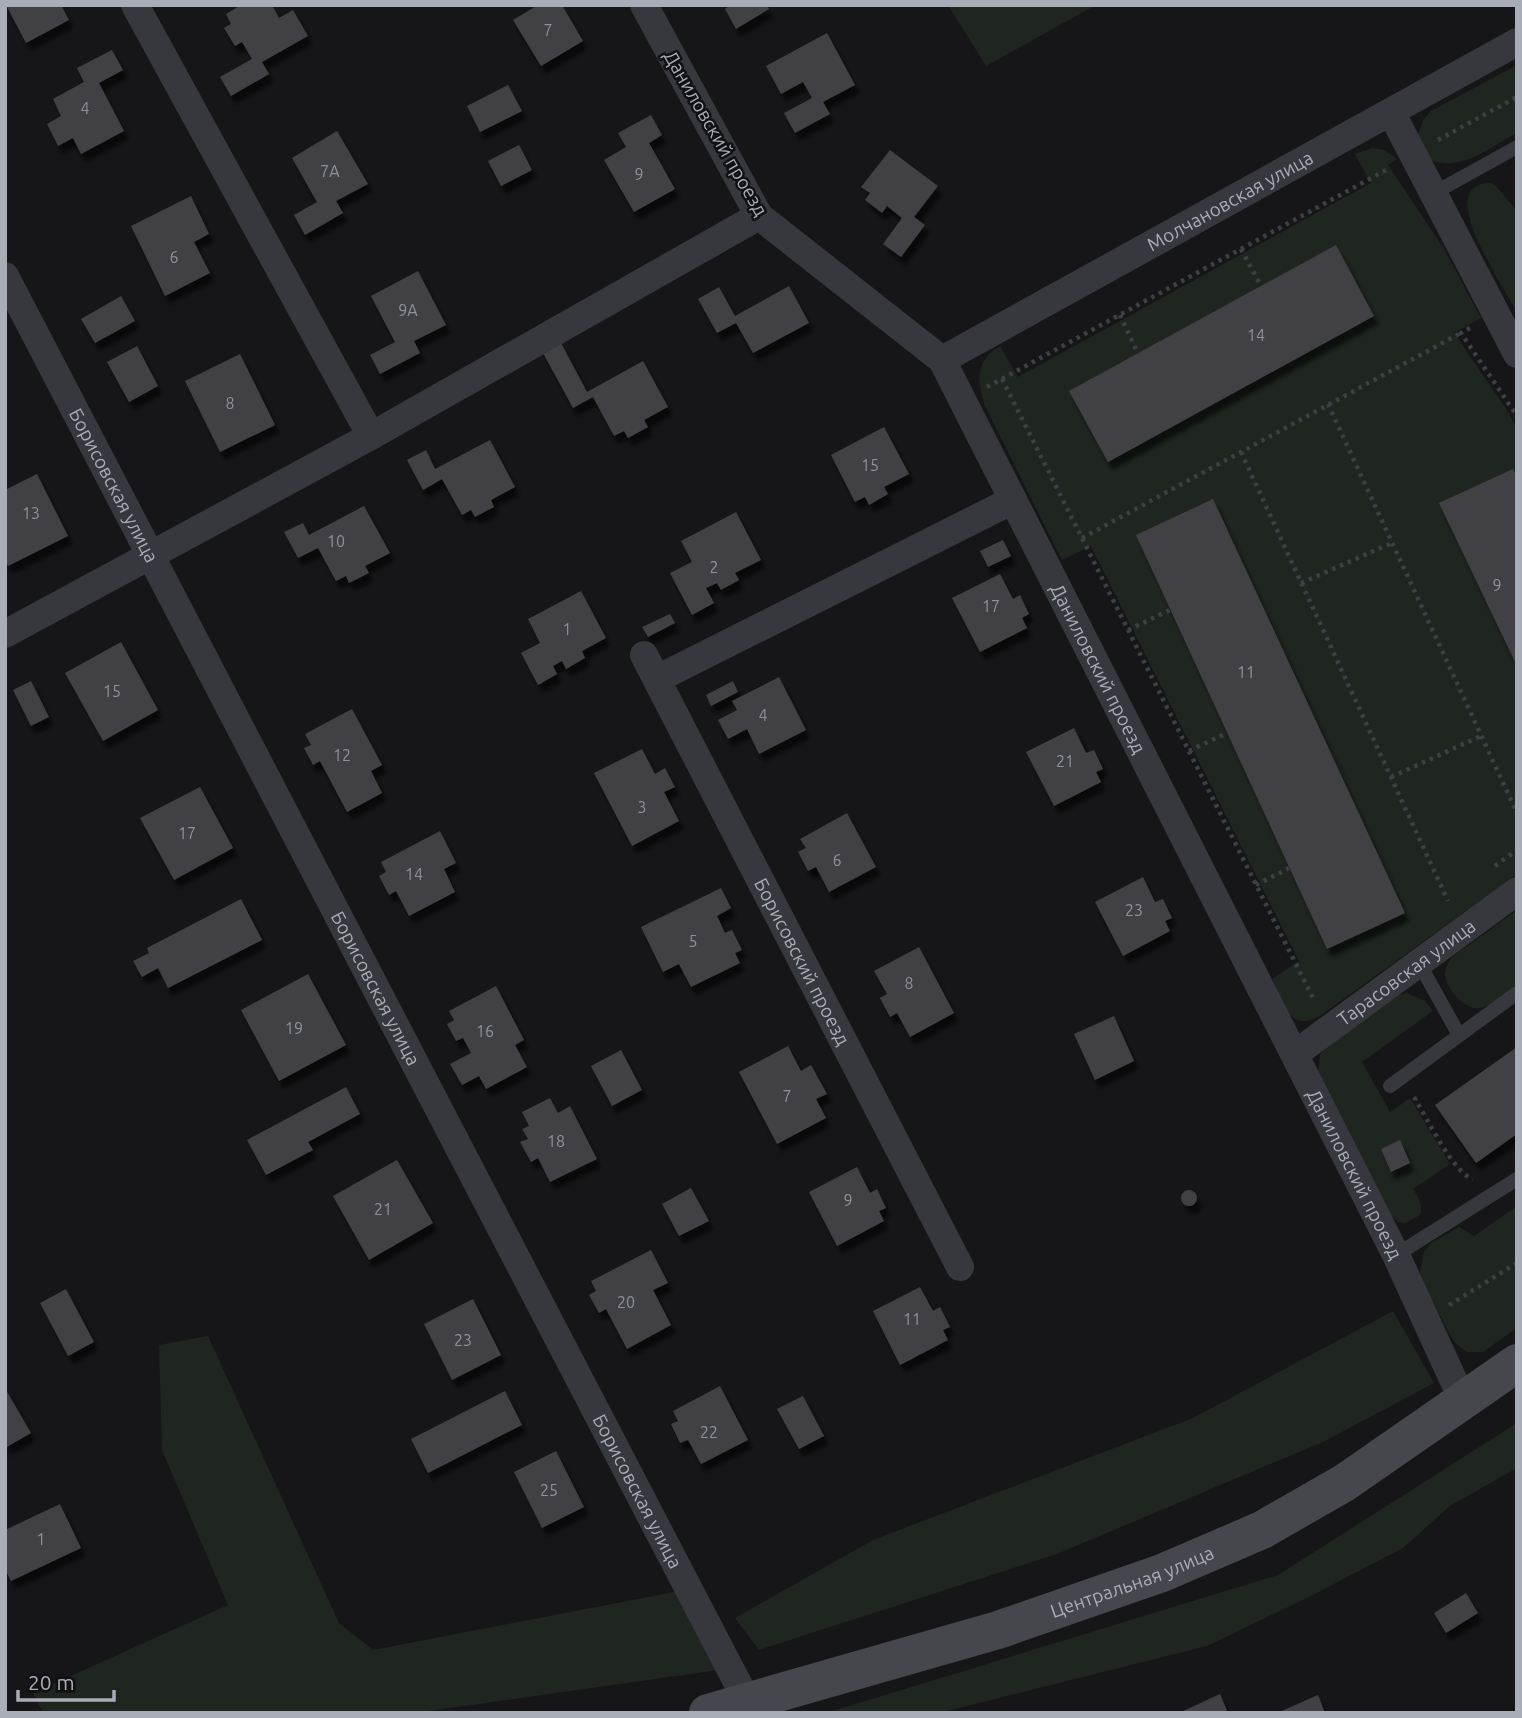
<svg xmlns="http://www.w3.org/2000/svg" width="1522" height="1718" viewBox="0 0 1522 1718" font-family="Ubuntu,sans-serif">
	<defs>
		<filter id="shadow"><feDropShadow dx="4.5" dy="8" stdDeviation="2" flood-color="#0009"/></filter>
	</defs>
	<rect width="100%" height="100%" fill="#161618"/>
	<!-- green -->
	<path fill="#1e261f" d="M948 5H1096L986 66Z
		M1517 65V133C1490 147 1462 172 1431 160L1417 136 1424 119 1431 111Z
		M1372 148 1384 150 1397 159 1388 165 1443 247 1481 318 1454 333 1509 413 1517 430V874L1320 1016C1288 1033 1283 1003 1272 979L1299 961 1091 546 1062 560 984 404C977 381 976 359 1000 346L1018 377 1371 183 1355 154Z
		M1491 183 1497 187 1517 211 1516 311C1506 289 1430 183 1491 183Z
		M1517 910V984C1506 992 1493 1006 1480 1008 1464 1011 1444 987 1445 972 1446 966 1449 961 1452 957Z
		M1407 993 1425 1001 1433 1011 1362 1062 1390 1112 1410 1098 1450 1164 1413 1189C1418 1198 1424 1205 1420 1215L1406 1223 1398 1222 1392 1217 1318 1074 1320 1055 1327 1046 1399 995Z
		M1517 1206V1328L1483 1352H1467L1454 1342 1422 1282 1420 1272 1424 1252 1431 1243 1459 1227 1474 1236Z
		M1393 1311 1434 1383 1325 1441 1057 1554 759 1650 735 1618 873 1540 1193 1418Z
		M208 1336 339 1623 373 1650 674 1592 719 1670 414 1713H43L33 1693 228 1605 162 1450 159 1345Z
		M1517 1423V1468L1450 1506 1403 1548 1311 1596 1207 1646 939 1713H826L1278 1575Z"/>
	<!-- building -->
	<path fill="#404145" filter="url(#shadow)" d="M6 5H61L69 20 26 43Z
		M241 5H272L279 18 293 10 308 36 262 62 269 74 231 96 220 77 252 59 242 42 235 46 224 28 231 24 226 14Z
		M538 5H562L583 41 541 66 513 20Z
		M731 5H767L769 9 736 29 725 9Z
		M827 33 855 85 823 102 830 114 795 133 784 113 812 98 803 82 781 94 766 66Z
		M112 50 123 70 99 83 124 131 81 154 73 138 58 146 47 124 61 116 53 99 84 82 77 68Z
		M508 85 522 111 480 132 467 106Z
		M651 115 662 135 649 143 675 189 634 212 604 160 626 147 618 133Z
		M337 131 368 184 336 201 343 213 305 235 294 215 317 202 292 158Z
		M519 145 532 170 501 186 488 161Z
		M890 150 938 186 914 217 925 225 901 257 883 244 902 218 887 206 882 213 865 200 870 193 861 187Z
		M191 196 209 234 194 242 210 273 165 296 131 226Z
		M1336 245 1374 316 1108 462 1069 391Z
		M418 271 446 325 414 341 420 353 380 374 370 355 395 342 371 296Z
		M789 286 809 323 753 353 736 323 717 333 698 299 719 287 735 316Z
		M121 296 135 321 95 343 81 319Z
		M561 343 587 392 643 361 668 407 644 420 648 427 628 438 624 431 614 436 593 397 573 408 543 353Z
		M137 346 158 386 129 402 107 362Z
		M240 354 275 425 220 452 185 381Z
		M884 427 909 474 884 487 888 494 869 505 865 497 855 502 831 455Z
		M490 440 515 487 491 500 494 507 475 517 471 510 462 515 442 479 423 490 407 460 426 450 435 469Z
		M1513 469 1517 477V666L1439 503Z
		M37 474 68 536 8 566 5 561V490Z
		M1213 499 1405 913 1327 949 1136 535Z
		M364 506 390 553 365 566 369 573 349 583 346 576 336 581 318 548 298 558 284 532 303 523 309 535Z
		M736 512 761 560 735 573 739 580 721 590 717 583 706 588 714 603 692 615 670 573 692 562 681 541Z
		M1003 540 1011 556 988 567 980 551Z
		M1000 574 1013 599 1020 595 1029 614 1022 618 1027 628 980 652 952 598Z
		M581 591 606 638 582 651 585 658 566 669 562 661 553 666 557 674 538 685 521 653 540 643 528 619Z
		M670 614 675 623 648 637 642 627Z
		M121 642 158 710 103 741 65 673Z
		M779 677 806 730 759 754 747 729 728 739 718 720 737 710 732 701Z
		M31 681 49 717 31 726 13 690Z
		M733 681 738 692 711 706 706 695Z
		M352 709 382 765 371 771 382 793 347 812 320 761 313 765 304 748 311 745 305 734Z
		M1074 728 1086 753 1094 750 1103 769 1096 772 1101 782 1054 806 1026 752Z
		M642 749 655 774 665 768 675 787 664 792 679 821 632 846 594 773Z
		M200 787 233 848 174 880 140 818Z
		M847 813 876 867 829 892 816 867 808 871 798 852 806 848 800 839Z
		M440 831 456 863 444 869 455 892 409 916 396 891 389 895 379 876 386 872 381 862Z
		M1143 877 1155 902 1163 899 1172 918 1165 921 1170 931 1123 956 1095 902Z
		M721 888 731 908 717 916 725 933 732 930 742 950 735 953 740 963 691 987 679 964 663 972 641 927Z
		M241 899 262 940 168 988 158 968 142 977 133 961 149 953 147 948Z
		M919 947 954 1013 910 1037 897 1013 890 1017 880 998 887 994 874 971Z
		M308 974 346 1045 279 1081 241 1010Z
		M496 986 524 1040 515 1045 527 1067 486 1089 479 1076 462 1085 450 1064 471 1053 463 1038 456 1041 447 1024 454 1020 449 1011Z
		M1114 1016 1134 1061 1095 1080 1074 1034Z
		M788 1046 801 1071 811 1065 827 1094 816 1099 826 1118 777 1144 739 1072Z
		M1517 1047V1134L1476 1163 1435 1105Z
		M621 1050 642 1090 612 1106 591 1066Z
		M346 1087 360 1114 308 1142 313 1150 266 1175 247 1140Z
		M550 1098 558 1113 570 1106 597 1159 550 1182 538 1158 531 1162 520 1142 528 1139 522 1129 529 1126 522 1112Z
		M1400 1140 1410 1163 1391 1172 1381 1149Z
		M397 1160 433 1223 369 1260 333 1196Z
		M857 1167 870 1193 877 1189 886 1208 879 1211 884 1221 837 1246 809 1192Z
		M691 1188 709 1221 679 1236 662 1204Z
		M1181 1198a8 8 0 1 1 16 0a8 8 0 1 1-16 0Z
		M651 1250 668 1283 653 1290 671 1325 627 1349 606 1309 599 1313 589 1295 596 1291 591 1281Z
		M920 1287 933 1311 940 1307 950 1327 943 1330 948 1340 900 1365 873 1311Z
		M66 1289 94 1342 68 1356 40 1303Z
		M473 1299 501 1355 452 1380 424 1324Z
		M720 1386 748 1440 701 1464 688 1440 680 1443 671 1424 678 1421 673 1411Z
		M5 1388 31 1433 5 1448Z
		M505 1391 522 1425 428 1473 411 1439Z
		M803 1396 824 1436 799 1449 777 1409Z
		M556 1451 584 1507 542 1528 514 1472Z
		M60 1504 81 1548 11 1581 5 1569V1530Z
		M1466 1593 1478 1613 1446 1633 1434 1613Z
		M1220 1694 1228 1713H1179Z
		M1318 1695 1325 1713H1277Z"/>
	<g fill="none" stroke-linecap="round" stroke-linejoin="round">
		<!-- path -->
		<path stroke="#3d3f44" stroke-width="4.5" stroke-dasharray="3.5 5" stroke-linecap="butt" d="M1438 140 1517 97
			M1241 249 1261 286
			M1120 315 1138 354
			M1470 328 1461 333 1517 416
			M1002 379 1314 1000
			M987 387 1388 169
			M1328 404 1517 813
			M1241 452 1448 901
			M1082 538 1461 333
			M1301 583 1392 543
			M1128 630 1170 610
			M1189 751 1227 733
			M1391 777 1481 736
			M1495 866 1517 850
			M1256 885 1289 868
			M1417 1098 1415 1099C1427 1118 1454 1174 1473 1179
			M1449 1305 1517 1263"/>
		<!-- lane -->
		<path stroke="#37383d" stroke-width="14" d="M1434 193 1517 147
			M1419 963 1459 1035
			M1390 1086 1517 993
			M1396 1255 1517 1179"/>
		<!-- street -->
		<g stroke="#37383d" stroke-width="28">
			<path d="M135 5 371 436"/>
			<path id="s1" d="M644 5 759 216 942 360 1396 1255 1463 1401"/>
			<path d="M1391 112 1517 354"/>
			<path id="s2" d="M5 276 747 1701"/>
			<path id="s3" d="M942 360 1517 42"/>
			<path d="M5 634 371 436 759 216"/>
			<path id="s4" d="M644 655 960 1267"/>
			<path d="M657 679 1013 500"/>
			<path id="s5" d="M1295 1054 1517 891"/>
		</g>
		<!-- secondary -->
		<path stroke="#45474d" stroke-width="38" id="s6" d="M708 1713 998 1630 1162 1573 1262 1530 1344 1483 1517 1363"/>
	</g>
	<g text-anchor="middle" stroke-width="5" stroke-linejoin="round" paint-order="stroke">
		<!-- number labels -->
		<g font-size="16" fill="#8e929b">
			<text x="548" y="36">7</text>
			<text x="85" y="114">4</text>
			<text x="330" y="177">7А</text>
			<text x="639" y="180">9</text>
			<text x="174" y="263">6</text>
			<text x="408" y="316">9А</text>
			<text x="1256" y="341">14</text>
			<text x="230" y="409">8</text>
			<text x="870" y="471">15</text>
			<text x="31" y="519">13</text>
			<text x="336" y="547">10</text>
			<text x="714" y="573">2</text>
			<text x="1497" y="591">9</text>
			<text x="991" y="612">17</text>
			<text x="567" y="635">1</text>
			<text x="1246" y="678">11</text>
			<text x="112" y="697">15</text>
			<text x="763" y="721">4</text>
			<text x="342" y="761">12</text>
			<text x="1065" y="767">21</text>
			<text x="642" y="813">3</text>
			<text x="187" y="839">17</text>
			<text x="837" y="866">6</text>
			<text x="414" y="880">14</text>
			<text x="1134" y="916">23</text>
			<text x="693" y="947">5</text>
			<text x="909" y="989">8</text>
			<text x="294" y="1034">19</text>
			<text x="485" y="1037">16</text>
			<text x="787" y="1102">7</text>
			<text x="556" y="1147">18</text>
			<text x="848" y="1206">9</text>
			<text x="383" y="1215">21</text>
			<text x="626" y="1308">20</text>
			<text x="912" y="1325">11</text>
			<text x="463" y="1346">23</text>
			<text x="709" y="1438">22</text>
			<text x="549" y="1496">25</text>
			<text x="41" y="1545">1</text>
		</g>
		<!-- street labels -->
		<g font-size="19" fill="#a8adb8" stroke="#111113">
			<text transform="translate(716 133) rotate(60)" y="7">Даниловский проезд</text>
			<text dy="7" stroke="none"><textPath href="#s3" startOffset="329">Молчановская улица</textPath></text>
			<text dy="7" stroke="none"><textPath href="#s2" startOffset="236">Борисовская улица</textPath></text>
			<text dy="7" stroke="none"><textPath href="#s1" startOffset="819">Даниловский проезд</textPath></text>
			<text dy="7" stroke="none"><textPath href="#s4" startOffset="345">Борисовский проезд</textPath></text>
			<text dy="7" stroke="none"><textPath href="#s5" startOffset="138">Тарасовская улица</textPath></text>
			<text dy="7" stroke="none"><textPath href="#s2" startOffset="803">Борисовская улица</textPath></text>
			<text dy="7" stroke="none"><textPath href="#s1" startOffset="1386">Даниловский проезд</textPath></text>
			<text dy="7" stroke="none"><textPath href="#s2" startOffset="1370">Борисовская улица</textPath></text>
			<text dy="7" stroke="none"><textPath href="#s6" startOffset="444">Центральная улица</textPath></text>
		</g>
	</g>
	<!-- border -->
	<rect width="1522" height="1718" fill="none" stroke="#a8adb8" stroke-width="14"/>
	<!-- scale -->
	<path d="M18 1690v10h96v-10" fill="none" stroke="#a8adb8" stroke-width="3.5"/>
	<text x="28" y="1690" font-size="21" fill="#a8adb8" stroke="#111113" stroke-width="5" paint-order="stroke">20 m</text>
</svg>
